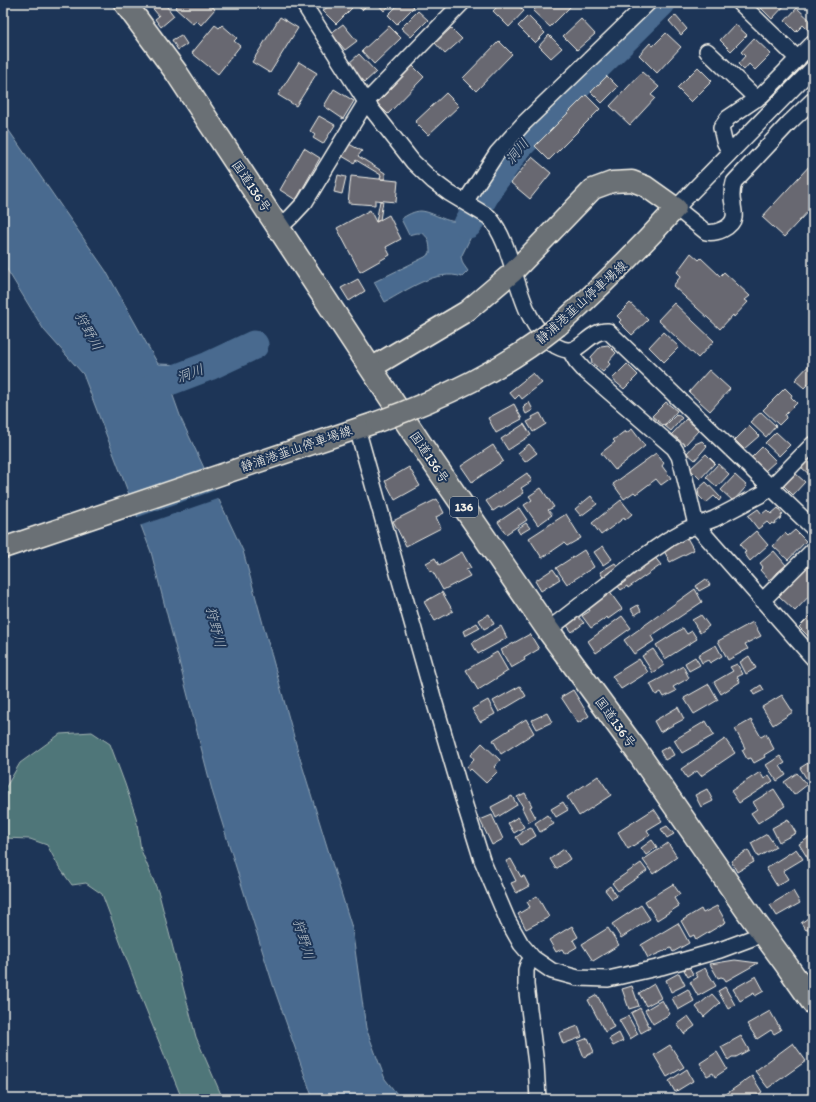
<svg xmlns="http://www.w3.org/2000/svg" width="816" height="1102" viewBox="0 0 816 1102" font-family="Itim,'Klee One',sans-serif">
	<rect width="100%" height="100%" fill="#1d3557"/>
	<filter id="ink" filterUnits="userSpaceOnUse"><feTurbulence type="fractalNoise" baseFrequency=".025" numOctaves="2"/><feDisplacementMap in="SourceGraphic" scale="8" xChannelSelector="R" yChannelSelector="G"/><feConvolveMatrix kernelMatrix="1 2 1 2 8 2 1 2 1" color-interpolation-filters="sRGB"/></filter>
	<g filter="url(#ink)">
		<!-- green -->
		<path fill="#4f7679" stroke="#a2b4b0" d="M92 732 110 744 125 784 136 817 141 850 159 894 196 1037 223 1099H182L139 992 102 894 86 883 72 885 59 867 47 845 30 839 3 838V792L20 763 60 734Z"/>
		<!-- water -->
		<path fill="#496b8f" stroke="#8da1b3" d="M3 122 106 271 158 364 188 365 193 376 185 381 172 393 182 421 243 551 299 755 352 928 366 1028 385 1079 401 1099H313L274 988 213 794 151 552 83 374 44 330 3 263Z
			M482 187 493 192 461 257 463 264 468 271 462 277C437 268 406 291 385 302L374 282 425 257 430 253C430 238 426 229 409 235L401 219C407 215 414 211 421 211 437 212 454 231 468 215 474 207 478 196 482 187Z"/>
		<!-- pier -->
		<path fill="#1d3557" d="M216 490 220 498 139 526 135 518Z"/>
		<g fill="none" stroke-linecap="round" stroke-linejoin="round">
			<!-- river -->
			<path stroke="#496b8f" stroke-width="29" d="M468 224 490 186 516 149 567 96 661 3
				M154 387 209 366 254 345"/>
		</g>
		<!-- building -->
		<path fill="#686771" stroke="#f4f1e8" d="M150 3H164L174 16 161 27 155 19 159 16 149 4Z
			M180 3H211L210 5 215 9 201 25 196 20 193 24 175 8Z
			M332 3H346L352 8 336 24 323 11Z
			M354 3H369L362 10Z
			M377 3H392L384 11Z
			M400 3H410L414 7 397 24 388 15Z
			M501 3H516L524 11 509 27 493 11Z
			M541 3H570L572 5 550 27 533 11Z
			M762 3H787L772 19 759 6Z
			M797 8 813 23V26L809 31 803 25 796 32 785 21Z
			M418 11 428 20 411 37 401 28Z
			M675 15 687 29 681 35 669 21Z
			M528 16 545 33 535 43 518 26Z
			M280 17 298 28 270 73 252 62Z
			M581 19 595 34 577 50 563 36Z
			M343 24 357 41 345 50 331 33Z
			M735 24 747 35 731 51 720 40Z
			M215 25 219 28 222 25 237 38 234 41 240 46 218 74 192 53Z
			M389 26 401 38 374 64 362 51Z
			M451 28 462 39 445 54 435 43Z
			M666 33 681 47 657 73 639 55 650 43 653 46Z
			M181 35 187 44 178 50 172 40Z
			M549 35 562 48 551 58 539 46Z
			M754 38 771 54 755 70 749 64 744 70 738 64 745 56 741 52Z
			M499 41 512 54 476 91 463 78Z
			M359 54 376 72 365 82 348 64Z
			M299 62 317 73 296 106 278 95Z
			M413 66 424 77 388 114 377 103Z
			M698 67 712 81 691 102 677 88Z
			M642 72 659 87 651 95 655 98 630 125 610 106Z
			M607 76 618 87 602 103 591 92Z
			M334 89 354 101 343 119 324 106Z
			M446 93 459 106 428 135 415 122Z
			M586 95 600 109 549 160 535 146Z
			M319 116 335 125 323 144 313 138 315 135 310 131Z
			M349 144 362 151 358 156 385 173V179H380L381 175 356 160 354 163 342 156Z
			M304 148 320 158 296 200 280 190Z
			M532 157 551 173 530 199 511 183Z
			M812 163 813 165V206L784 237 762 217Z
			M338 175 346 177 342 194 334 192Z
			M351 176 398 181 396 202 375 200V205L348 203Z
			M380 201H383L380 220 376 222Z
			M370 210 376 222 389 215 401 239 386 247 390 255 360 272 337 228Z
			M691 253 699 260 701 258 720 276 724 272 750 296 745 300 748 302 734 317 733 315 720 329 673 286 681 276 677 272Z
			M358 279 365 291 349 301 341 288Z
			M630 303 648 320 632 335 619 322 621 320 617 316Z
			M674 303 714 341 698 358 658 320Z
			M663 332 679 347 664 362 649 347Z
			M608 345 616 353 608 362 610 364 603 372 592 363 591 357 601 346Z
			M812 362 813 363V387L809 383 804 388 795 380Z
			M627 364 638 375 624 389 612 379Z
			M709 370 730 389 710 411 689 392Z
			M533 373 542 383 522 399 519 395 515 399 509 392Z
			M785 388 792 395 791 397 797 403 785 415 786 418 779 425 763 410Z
			M529 402 533 410 526 414 523 408 525 406 524 405Z
			M666 402 677 411 664 426 652 416Z
			M514 404 522 419 496 433 488 418Z
			M761 412 776 426 766 437 750 422Z
			M540 413 546 424 533 432 527 422 533 419 532 417Z
			M677 414 682 418 671 431 665 426Z
			M686 419 699 430 685 445 672 434Z
			M524 424 531 435 508 450 501 439Z
			M749 426 759 436 744 449 735 440Z
			M632 429 645 446 615 470 601 453 615 442 613 440 625 431 626 433Z
			M776 432 790 445 779 456 765 443Z
			M702 441 707 446 695 460 687 453 695 444Z
			M529 444 537 453 525 462 518 453Z
			M493 445 503 461 472 482 461 466Z
			M762 447 776 461 765 471 751 458Z
			M656 453 664 463 662 466 671 478 661 485 656 479 636 494 634 492 624 499 613 484Z
			M706 454 715 463 700 479 690 469Z
			M813 455V474L811 476 801 467Z
			M718 464 729 474 717 487 706 477Z
			M409 467 420 486 395 500 385 481Z
			M527 473 532 481 521 488 524 493 501 508 499 507 493 511 486 501Z
			M795 473 805 482 793 495 783 485Z
			M735 475 747 486 733 501 721 490Z
			M706 482 721 498 719 501 714 496 706 503 699 496 698 489Z
			M541 488 554 507 548 510 552 515 538 525 524 505 532 500 529 496Z
			M591 496 597 504 581 516 575 509Z
			M437 499 444 513 436 517 441 528 406 546 393 521Z
			M621 500 632 514 625 520 624 518 601 535 592 523Z
			M519 508 527 520 506 534 498 522Z
			M778 508 783 514 781 515 782 517 774 524 772 523 770 525 767 522 758 529 748 516 758 509 762 514 767 510 771 514Z
			M566 514 581 538 567 546 564 543 542 558 529 538Z
			M526 523 530 528 520 534 517 529Z
			M795 530 806 541 788 560 773 546 785 533 788 536Z
			M756 531 768 545 750 561 744 553 746 552 740 545Z
			M686 536 694 550 670 562 663 549Z
			M603 546 612 559 603 565 594 552Z
			M584 550 594 567 567 584 556 568Z
			M774 551 786 565 769 580 760 570 763 567 760 563Z
			M462 552 471 568 466 570 470 576 443 590 433 572 430 571 426 563 435 558 439 565Z
			M654 556 661 565 628 588 627 586 621 590 616 584Z
			M615 563 620 570 604 579 600 572Z
			M808 565 813 570V592L795 611 779 596Z
			M553 569 560 579 541 591 535 581Z
			M706 579 710 585 699 591 696 586Z
			M695 589 702 602 651 636 654 641 634 654 624 640Z
			M609 591 622 609 608 619 607 617 591 628 582 616 590 611 588 607Z
			M442 592 453 611 435 621 424 602Z
			M638 605 641 611 635 615 631 609Z
			M813 613V633L809 637 799 627Z
			M489 614 494 624 484 629 479 620Z
			M577 615 584 623 572 632 566 624Z
			M701 615 709 626 700 633 692 620Z
			M622 616 631 628 596 653 588 641Z
			M753 622 761 636 745 644 748 649 728 660 718 641Z
			M477 623 480 628 465 636 463 631Z
			M501 626 507 638 478 654 472 643Z
			M683 628 687 634 692 631 697 639 665 659 656 645Z
			M530 634 539 649 524 658 525 660 511 668 501 650Z
			M716 645 722 656 710 663 708 660 702 663 698 655Z
			M653 649 664 665 653 673 642 656Z
			M497 652 508 671 478 690 466 670Z
			M749 656 756 668 746 674 740 662Z
			M695 657 700 665 689 671 685 663Z
			M639 659 648 672 621 689 612 676Z
			M737 664 743 674 737 677 740 682 721 694 714 682 733 671 730 667Z
			M683 666 689 678 673 687 676 691 664 697 661 692 656 695 650 684Z
			M709 684 718 700 694 714 684 698Z
			M761 685 764 690 754 695 752 691Z
			M520 686 526 696 499 712 493 701Z
			M573 690 589 716 578 723 561 697Z
			M782 695 793 712 773 725 762 707Z
			M488 700 495 714 480 722 472 709Z
			M678 707 684 719 660 732 654 721Z
			M547 713 552 722 537 729 532 720Z
			M526 719 534 733 501 754 493 740Z
			M751 720 761 737 766 734 774 749 764 755 765 757 754 763 751 758 747 759 742 750 745 748 735 729Z
			M706 721 714 735 682 753 674 740Z
			M725 739 735 753 701 776 697 771 687 778 681 769Z
			M482 743 500 760 494 767 498 771 486 783 471 769 469 771 466 768 474 759 471 755Z
			M669 746 674 755 665 760 660 751Z
			M780 756 785 763 780 766 786 775 777 781 766 765Z
			M811 761 813 764V778L808 781 800 768Z
			M760 772 764 779 769 775 773 781 739 803 731 791Z
			M797 773 807 785 794 795 784 782Z
			M598 776 611 795 579 816 567 797Z
			M707 789 713 801 701 807 695 795Z
			M774 789 785 806 758 823 751 813 757 809 753 802Z
			M525 793 532 806 530 807 536 818 529 822 522 808 523 807 517 797Z
			M512 796 517 805 496 818 491 807Z
			M563 802 568 810 556 817 551 809Z
			M654 809 662 821 647 830 650 835 628 849 618 832Z
			M492 815 503 839 492 845 480 820Z
			M547 815 554 824 540 832 535 823Z
			M518 817 524 827 514 833 508 823Z
			M788 819 796 833 779 842 772 828Z
			M667 826 674 834 667 838 661 829Z
			M531 827 536 836 521 845 516 837 522 833V831Z
			M767 834 776 847 758 857 751 843Z
			M813 835V860L810 862 799 844Z
			M652 840 657 847 646 855 641 848Z
			M668 843 677 857 653 874 643 860Z
			M564 849 570 859 556 869 550 859Z
			M796 849 803 859 783 871 788 879 777 886 766 868Z
			M748 850 754 862 737 872 731 861Z
			M511 859 521 877 524 876 529 886 516 893 511 883 516 881 506 861Z
			M641 863 647 871 618 891 612 883Z
			M673 884 680 894 674 898 679 906 657 920 645 901Z
			M610 886 617 896 612 899 605 890Z
			M793 891 800 903 777 916 770 905Z
			M537 896 549 917 526 929 518 914 530 907 527 902Z
			M641 905 650 919 621 938 612 924Z
			M717 906 726 922 696 940 694 935 690 937 681 921 701 909 703 913Z
			M808 918 813 926 806 930 801 923Z
			M678 923 689 943 673 952 671 948 648 958 641 945Z
			M572 926 578 937 573 940 577 947 565 954 562 949 556 952 549 940Z
			M608 928 619 945 593 961 582 944Z
			M735 960 758 963 726 981 724 978 721 977 718 978 710 964Z
			M689 967 693 974 688 977 684 970Z
			M705 968 716 986 698 996 690 982 698 977 695 973Z
			M679 973 685 985 671 992 666 980Z
			M756 976 764 991 755 996 754 993 740 1001 733 989Z
			M654 984 661 998 646 1006 639 993Z
			M632 986 639 1006 629 1009 622 989Z
			M725 987 735 1005 728 1009 718 991Z
			M688 989 694 1001 678 1010 672 998Z
			M712 994 720 1003 704 1017 696 1007Z
			M597 995 614 1027 605 1032 588 1000Z
			M662 1000 670 1014 653 1024 645 1010Z
			M640 1008 650 1028 641 1033 631 1013Z
			M770 1011 781 1030 774 1034 771 1030 757 1039 747 1024Z
			M628 1016 638 1034 630 1039 619 1020Z
			M688 1016 695 1026 684 1034 677 1024Z
			M578 1026 582 1037 563 1044 559 1033Z
			M619 1033 623 1041 613 1046 609 1039Z
			M741 1036 749 1050 736 1057H732L728 1060 721 1047Z
			M588 1038 594 1052 584 1057 578 1042Z
			M793 1043 806 1061 768 1088 755 1071Z
			M670 1045 684 1067 667 1077 654 1055Z
			M717 1052 727 1069 715 1077 713 1073 707 1076 700 1063Z
			M687 1069 693 1081 675 1092 669 1081Z
			M752 1076 762 1092 752 1099H719Z"/>
		<g fill="none" stroke-linecap="round" stroke-linejoin="round">
			<!-- minor casing -->
			<g stroke="#f4f1e8" stroke-width="18">
				<path id="minor" d="M303 3 366 102 413 162 433 181 449 193 489 217C519 251 514 321 556 346 560 348 563 350 568 350 582 351 590 330 608 331L813 528
					M740 3 798 59
					M707 51 757 99
					M813 68 676 208 706 232C716 234 732 228 734 217 735 213 733 208 733 204 731 196 732 189 734 182L789 123 813 100
					M730 153 724 141 721 128 728 118 762 95 813 43
					M465 202 497 153 524 123 648 3
					M279 228 291 217 305 202 366 102 462 3
					M570 351 576 361 583 369 674 448 679 456 682 466 696 525 813 658
					M357 428 433 697 463 799 482 860 508 921 521 944 533 958 552 971 578 978 608 979 661 967 720 950 763 934
					M762 601 813 550
					M548 630 640 559 669 539 685 530 714 519 762 494 770 488 813 444
					M533 958 528 964 526 970V985L536 1064 538 1099"/>
			</g>
			<!-- major casing -->
			<g stroke="#f4f1e8" stroke-width="23">
				<path id="major" d="M371 368 467 311 513 272 593 189 612 182 632 181 645 186 676 208C639 249 599 289 558 326
					M3 548 377 422"/>
			</g>
			<!-- highway casing -->
			<g stroke="#f4f1e8" stroke-width="25">
				<path id="highway" d="M125 3 176 72 420 443 548 630 636 750 750 915 785 963 813 1003"/>
			</g>
			<!-- minor -->
			<use href="#minor" stroke="#1d3557" stroke-width="15"/>
			<!-- major -->
			<use href="#major" stroke="#6a7074" stroke-width="20"/>
			<!-- highway -->
			<use href="#highway" stroke="#6a7074" stroke-width="22"/>
			<!-- major-bridge casing -->
			<g stroke="#f4f1e8" stroke-width="23" stroke-linecap="butt">
				<path id="major-bridge" d="M377 422C443 398 503 370 558 326"/>
			</g>
			<!-- major-bridge -->
			<use href="#major-bridge" stroke="#6a7074" stroke-width="20"/>
		</g>
	</g>
	<g text-anchor="middle" stroke-width="4" stroke-linejoin="round" paint-order="stroke">
		<!-- shield labels -->
		<rect fill="#1d3557" stroke="#b4b9bc" stroke-width="1" x="450" y="497" width="28" height="20" rx="3"/>
		<g font-size="12" font-weight="bold" fill="#f4f1e8">
			<text x="464" y="511">136</text>
		</g>
		<!-- street labels -->
		<g font-size="13" fill="#f4f1e8" stroke="#1d3557">
			<text transform="translate(252 186) rotate(56)" y="5">国道136号</text>
			<text transform="translate(581 302) rotate(-42)" y="5">静浦港韮山停車場線</text>
			<text transform="translate(296 448) rotate(-19)" y="5">静浦港韮山停車場線</text>
			<text transform="translate(430 457) rotate(56)" y="5">国道136号</text>
			<text transform="translate(616 722) rotate(54)" y="5">国道136号</text>
		</g>
		<!-- water labels -->
		<g font-size="14" font-style="italic" fill="#b8c2c9" stroke="#1d3557">
			<text transform="translate(517 151) rotate(-50)" y="5">洞川</text>
			<text transform="translate(89 331) rotate(61)" y="5">狩野川</text>
			<text transform="translate(190 373) rotate(-20)" y="5">洞川</text>
			<text transform="translate(216 627) rotate(76)" y="5">狩野川</text>
			<text transform="translate(304 939) rotate(73)" y="5">狩野川</text>
		</g>
	</g>
	<!-- margin -->
	<rect width="816" height="1102" fill="none" stroke="#1d3557" stroke-width="16"/>
	<rect x="8" y="8" width="800" height="1086" fill="none" stroke="#f4f1e8" stroke-width="1.5" filter="url(#ink)"/>
</svg>
